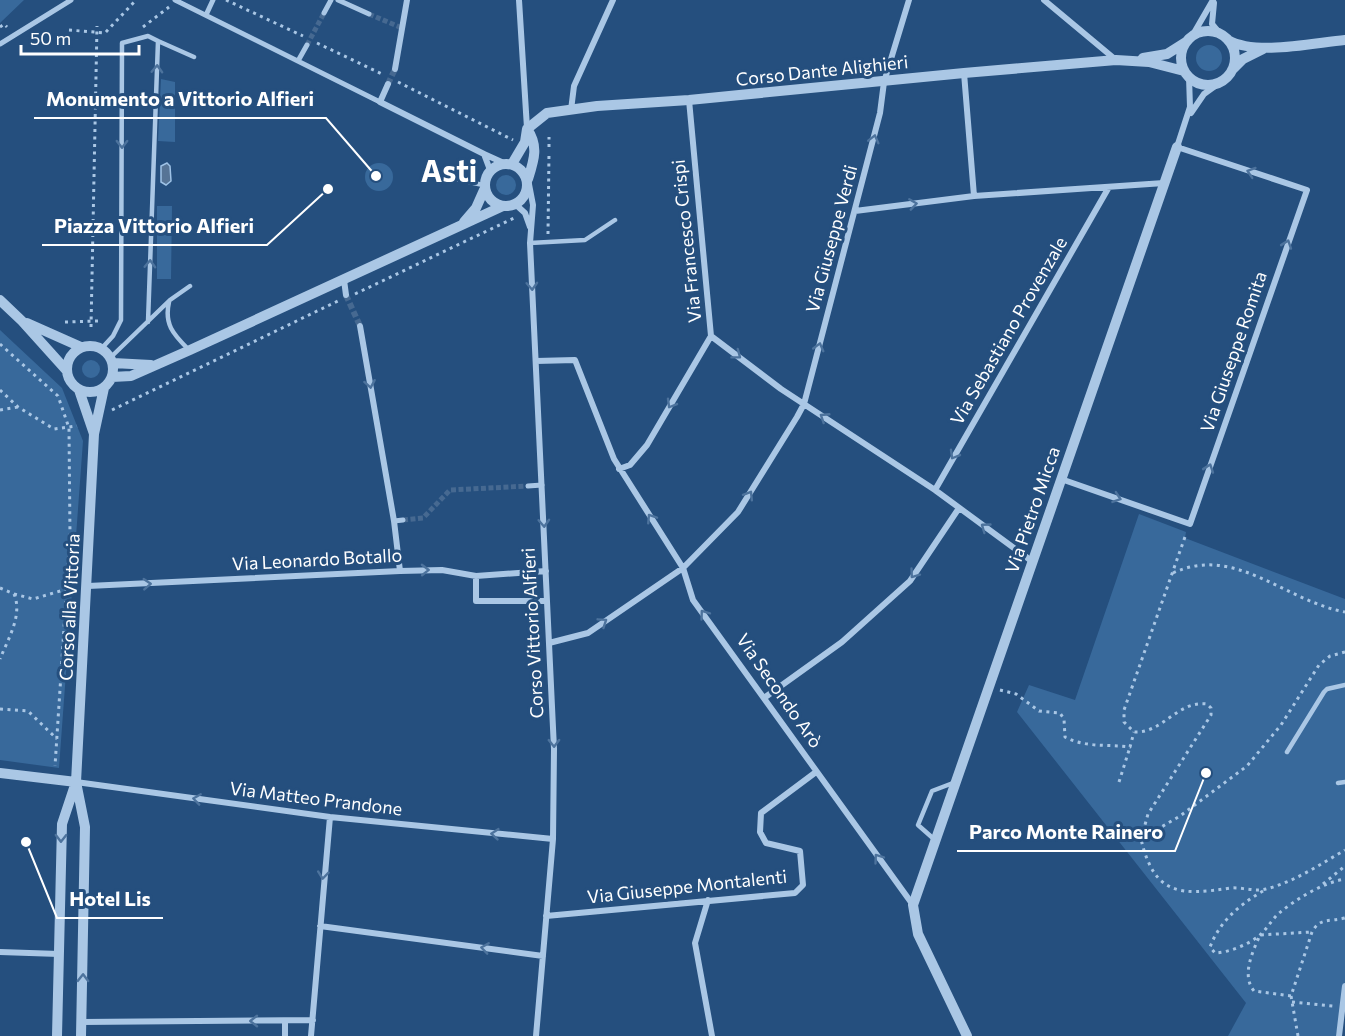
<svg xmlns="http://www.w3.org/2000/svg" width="1345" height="1036" viewBox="0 0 1345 1036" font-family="Commissioner,sans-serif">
	<rect width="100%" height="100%" fill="#254f7e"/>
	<!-- green -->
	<path fill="#38699b" d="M0 0H24L0 23Z
		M1196 58a13 13 0 1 1 26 0a13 13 0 1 1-26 0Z
		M161 79 175 82V142L158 141Z
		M365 177a14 14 0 1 1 28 0a14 14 0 1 1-28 0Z
		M496 185a10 10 0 1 1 20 0a10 10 0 1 1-20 0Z
		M157 206H172L171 279H157Z
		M0 330 62 388 83 441 59 768 0 760Z
		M82 369a9 9 0 1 1 18 0a9 9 0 1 1-18 0Z
		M1139 514 1186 532 1185 538 1345 599V986L1336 1036H1228L1246 1003 1017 712 1029 685 1075 700Z"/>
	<!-- water -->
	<path fill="#567496" stroke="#9ec2e6" stroke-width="1.5" d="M167 163 170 166 171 181 166 185 161 182V166Z"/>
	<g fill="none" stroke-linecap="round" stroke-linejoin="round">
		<!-- pedestrian-tunnel -->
		<path stroke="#466991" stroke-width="5" stroke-dasharray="5 2.5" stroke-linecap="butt" d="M369 14 402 28
			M307 45 324 13
			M403 520 423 518 450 490 528 486"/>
		<!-- minor-tunnel -->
		<path stroke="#466991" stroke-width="6" stroke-dasharray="6 3" stroke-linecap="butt" d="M388 84 395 69
			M346 295 360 326"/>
		<!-- path -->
		<path stroke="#aac7e5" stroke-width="3" stroke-dasharray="3 4.5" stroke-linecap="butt" d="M226 0 303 36
			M0 27 4 24 7 27
			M143 27 169 7
			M69 30 105 33 136 0
			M317 43 384 75
			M398 82 513 140
			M549 147V137
			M548 234 549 153
			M355 294 514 218
			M65 322 99 321
			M91 327 97 26
			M0 344 58 396 69 428 70 536 55 766
			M0 390 18 407 54 429 77 426
			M0 410 18 407
			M112 410 338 301
			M1173 573C1235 544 1285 601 1345 612
			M0 588 14 594C23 615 8 639 0 659
			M14 594 33 599 67 589
			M1345 652 1330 656 1319 665 1281 725 1247 766 1180 816 1141 839C1154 895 1180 896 1230 888 1242 887 1255 892 1266 889 1294 882 1321 864 1345 850
			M1000 690 1016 694 1039 711 1060 713 1064 719 1065 737C1086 748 1107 744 1130 747L1134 732
			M0 709 28 711 57 739
			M1119 782 1130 747
			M1141 839 1148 814 1211 715V708L1207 704C1178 700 1162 734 1134 732L1124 722V710L1186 534
			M1323 884 1345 866
			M1263 891C1239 905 1220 921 1210 947L1215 953C1230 952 1247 945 1259 936 1266 930 1271 921 1278 914 1296 899 1322 883 1345 879
			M1291 996 1254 991C1241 975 1253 951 1260 935L1312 932
			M1292 1002 1333 1006
			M1298 1036 1291 996 1312 932C1320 917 1330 922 1345 918"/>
		<!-- service -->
		<path stroke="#aac7e5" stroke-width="4.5" d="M158 41 194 57
			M432 174 483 185
			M530 243 585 240 615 220
			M169 302C164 324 173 334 188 349
			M102 348 113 336 121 320 122 43 148 36 158 41 148 322
			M111 357 170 300 190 286
			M1287 752 1324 692 1327 689 1345 685
			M1338 783 1345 782
			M935 840 918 825 932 791 953 783"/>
		<!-- pedestrian -->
		<path stroke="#aac7e5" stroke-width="5" d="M175 0 380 102
			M338 0 369 14
			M324 13 331 0
			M206 15 213 0
			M0 44 71 0
			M298 61 307 45
			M528 486 542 485
			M394 521 403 520"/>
		<!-- minor -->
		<path stroke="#aac7e5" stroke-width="6" d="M519 0 527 128
			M1044 0 1116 60
			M1214 3 1212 24 1221 35
			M1191 38 1213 0
			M395 69 407 0
			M964 73 974 196
			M388 84 380 102 484 154
			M689 100 711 336 781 389 935 490 1033 562
			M571 110 574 86 613 0
			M1191 113 1204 94 1222 81
			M490 170 484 154 506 164
			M528 179 533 205 530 243 554 749 553 839 536 1036
			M514 203 525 213 530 227
			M855 211 974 196 1164 183
			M344 280 346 295
			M360 326 394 521 400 571
			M536 361 575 360 614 459 683 568 693 600 913 905
			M619 469 630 465 647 445 711 336
			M1061 479 1190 524 1307 190 1177 147 1190 107 1189 77
			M935 490 1109 187
			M476 576V601H547
			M88 586 400 571 442 570 476 576 546 571
			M549 643 588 633 683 568 738 512 797 417 804 404 880 113 884 82 909 0
			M764 698 842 642 910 581 959 508
			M76 782 330 817 553 839
			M708 900 695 943 712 1036
			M546 916 795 893 803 885 800 851 766 843 760 832 761 813 816 772
			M320 926 543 956
			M0 952 59 954
			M82 1022 313 1020
			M285 1036V1021
			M311 1036 330 817
			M1339 1036 1345 986"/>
		<!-- tertiary -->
		<path stroke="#aac7e5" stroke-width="10" d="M1181 58a27 27 0 1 1 54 0a27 27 0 1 1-54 0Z
			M1228 40C1256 56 1313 43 1345 40
			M1143 58 1167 54 1186 42
			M1232 70 1243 59 1263 49
			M527 129 547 113 597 106 689 100 964 73 1116 60 1149 62 1184 71
			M527 129C539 146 534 160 528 179
			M485 185a21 21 0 1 1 42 0a21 21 0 1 1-42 0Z
			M512 164 525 142 527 129
			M464 222 476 208 484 190
			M0 300 22 321 67 371
			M27 323 81 347
			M67 369a23 23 0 1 1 46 0a23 23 0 1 1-46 0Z
			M113 363 151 365
			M112 377 131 376 190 350 503 206
			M79 390 94 434
			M0 773 76 782
			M76 782 85 827 81 1036
			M57 1036 62 824 76 782 94 434 104 388
			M967 1036 918 934 913 905 1177 147"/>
	</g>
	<!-- one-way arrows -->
	<defs><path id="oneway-chevron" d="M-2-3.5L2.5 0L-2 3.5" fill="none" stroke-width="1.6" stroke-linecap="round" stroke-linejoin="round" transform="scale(1.5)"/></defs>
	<g stroke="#4d739d">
		<use href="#oneway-chevron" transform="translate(157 69) rotate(-88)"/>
		<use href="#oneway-chevron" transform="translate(874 139) rotate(-76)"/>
		<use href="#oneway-chevron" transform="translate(122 144) rotate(90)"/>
		<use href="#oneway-chevron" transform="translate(1251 172) rotate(-162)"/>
		<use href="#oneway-chevron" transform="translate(913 204) rotate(-8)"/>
		<use href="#oneway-chevron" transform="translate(1287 244) rotate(-71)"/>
		<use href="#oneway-chevron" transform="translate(150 264) rotate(-88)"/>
		<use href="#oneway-chevron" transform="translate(532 286) rotate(87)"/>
		<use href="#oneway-chevron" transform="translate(819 347) rotate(-75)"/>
		<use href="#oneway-chevron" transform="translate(737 355) rotate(37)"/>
		<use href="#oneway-chevron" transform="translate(370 384) rotate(80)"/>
		<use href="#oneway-chevron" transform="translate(671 404) rotate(120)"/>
		<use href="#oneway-chevron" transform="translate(824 417) rotate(-147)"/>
		<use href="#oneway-chevron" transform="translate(954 455) rotate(120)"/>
		<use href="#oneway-chevron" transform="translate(1209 468) rotate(-71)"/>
		<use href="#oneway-chevron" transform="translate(749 495) rotate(-58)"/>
		<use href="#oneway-chevron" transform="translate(1117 498) rotate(19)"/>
		<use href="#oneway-chevron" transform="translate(651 518) rotate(-123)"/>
		<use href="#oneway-chevron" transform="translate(544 523) rotate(87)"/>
		<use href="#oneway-chevron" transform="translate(985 527) rotate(-144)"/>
		<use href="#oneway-chevron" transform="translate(425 570) rotate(-1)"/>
		<use href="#oneway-chevron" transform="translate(914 574) rotate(126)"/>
		<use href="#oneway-chevron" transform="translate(147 584) rotate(-3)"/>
		<use href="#oneway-chevron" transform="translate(704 614) rotate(-126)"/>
		<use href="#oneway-chevron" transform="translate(603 622) rotate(-34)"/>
		<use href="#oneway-chevron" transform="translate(554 743) rotate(89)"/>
		<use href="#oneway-chevron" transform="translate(197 799) rotate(-172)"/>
		<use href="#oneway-chevron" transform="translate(495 834) rotate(-175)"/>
		<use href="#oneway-chevron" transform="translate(61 838) rotate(91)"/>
		<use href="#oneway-chevron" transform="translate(878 858) rotate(-126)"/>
		<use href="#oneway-chevron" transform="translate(323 875) rotate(96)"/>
		<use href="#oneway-chevron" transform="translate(485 948) rotate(-172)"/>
		<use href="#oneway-chevron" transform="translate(83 978) rotate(-89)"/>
		<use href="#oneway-chevron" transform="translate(254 1021) rotate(180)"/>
	</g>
	<g text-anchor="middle" stroke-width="6" stroke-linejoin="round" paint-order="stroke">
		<!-- street labels -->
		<g font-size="18" fill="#fff" stroke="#254f7e">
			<text transform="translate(822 71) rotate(-6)" y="6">Corso Dante Alighieri</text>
			<text transform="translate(832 239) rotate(-75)" y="6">Via Giuseppe Verdi</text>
			<text transform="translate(687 241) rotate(-96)" y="6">Via Francesco Crispi</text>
			<text transform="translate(1009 331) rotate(-60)" y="6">Via Sebastiano Provenzale</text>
			<text transform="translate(1234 352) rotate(-71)" y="6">Via Giuseppe Romita</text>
			<text transform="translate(1033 510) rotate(-71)" y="6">Via Pietro Micca</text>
			<text transform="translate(317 560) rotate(-3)" y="6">Via Leonardo Botallo</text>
			<text transform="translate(70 607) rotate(-87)" y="6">Corso alla Vittoria</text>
			<text transform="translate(533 633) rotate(-93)" y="6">Corso Vittorio Alfieri</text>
			<text transform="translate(779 691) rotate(55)" y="6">Via Secondo Arò</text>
			<text transform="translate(316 799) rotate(7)" y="6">Via Matteo Prandone</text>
			<text transform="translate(687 887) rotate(-6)" y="6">Via Giuseppe Montalenti</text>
		</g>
		<!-- town labels -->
		<g font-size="30" font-weight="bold" fill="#fff" stroke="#254f7e">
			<text x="449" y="182">Asti</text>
		</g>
	</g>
	<!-- callouts -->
	<path fill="none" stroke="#fff" stroke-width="2" d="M376 176L326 118H34M328 189L267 245H42M1206 773L1175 851H957M26 842L57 918H163"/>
	<g fill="#fff" stroke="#254f7e" stroke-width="2">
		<circle cx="376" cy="176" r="6"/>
		<circle cx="328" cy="189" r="6"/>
		<circle cx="1206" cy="773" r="6"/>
		<circle cx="26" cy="842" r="6"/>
	</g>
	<g font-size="20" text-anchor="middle" font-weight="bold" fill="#fff" stroke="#254f7e" stroke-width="6" stroke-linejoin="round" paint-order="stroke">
		<text x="180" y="106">Monumento a Vittorio Alfieri</text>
		<text x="154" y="233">Piazza Vittorio Alfieri</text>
		<text x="1066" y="839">Parco Monte Rainero</text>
		<text x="110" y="906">Hotel Lis</text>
	</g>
	<!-- scale -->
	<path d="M21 45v9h118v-9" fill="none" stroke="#ffffff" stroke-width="3"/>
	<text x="30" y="45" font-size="18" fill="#ffffff" stroke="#254f7e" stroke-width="4.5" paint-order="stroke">50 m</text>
</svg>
